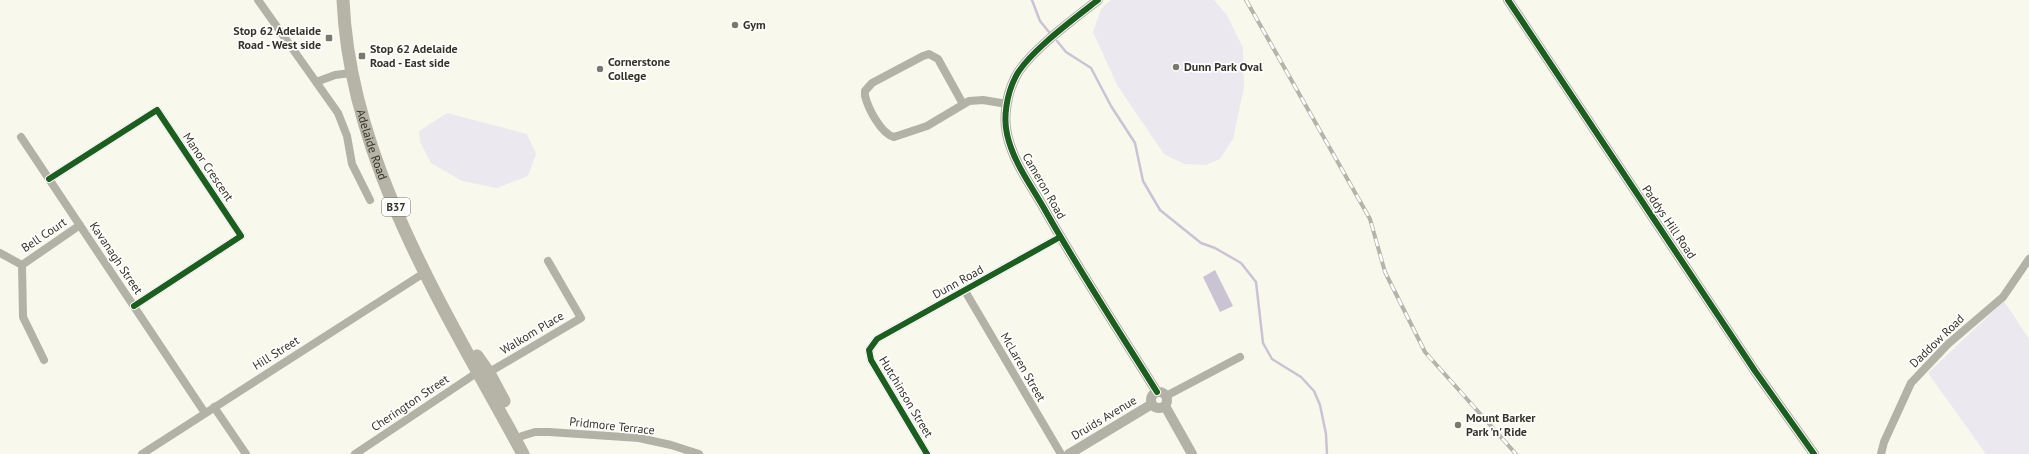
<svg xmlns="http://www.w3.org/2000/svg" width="2029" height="454" viewBox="0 0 2029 454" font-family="'PT Sans',sans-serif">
	<rect width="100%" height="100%" fill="#f9f8ed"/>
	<!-- green -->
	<path fill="#ece8f0" d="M1111 0H1214L1227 15 1243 48 1244 88 1233 139 1220 159 1206 165 1184 164 1164 154 1117 85 1093 32 1101 9Z
		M447 113 527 134 536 154 528 176 497 188 462 181 431 163 420 142 419 131Z
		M2004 301 2029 339V454H1986L1928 373Z"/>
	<!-- water -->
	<path fill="#cac3d4" d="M1215 270 1233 306 1220 312 1203 277Z"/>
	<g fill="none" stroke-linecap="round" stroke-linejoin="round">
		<!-- stream -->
		<path stroke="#cac3d4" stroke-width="2.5" d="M1032 0 1040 21 1049 32
			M1057 41 1066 52 1091 68 1111 106 1135 143 1143 181 1160 210 1201 243 1215 248 1241 263 1256 282 1263 343 1272 359 1301 377 1314 391 1320 405 1326 434 1327 454"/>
		<!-- minor -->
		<path stroke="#b3b2a7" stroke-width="8" d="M258 0 338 113 347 136 352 164 370 200
			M316 82 335 75 351 73
			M963 104 938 59 929 54 923 56 872 83 865 91V96C868 108 881 134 894 137L927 126 969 101 983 100 1007 104
			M21 137 205 413
			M49 179 157 110 241 236 134 306
			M0 253 22 265 80 225
			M22 265 23 317 44 360
			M965 291 1061 454
			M486 374 581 318 548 261
			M1166 396 1240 357
			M214 407 246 454
			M522 436 535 432H549L639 438 671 445 699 454
			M142 454 424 273
			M355 454 478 372
			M927 454 871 360 869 350 877 339 1060 237
			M1881 454 1884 442 1911 383 1948 344 2003 297 2029 259"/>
		<!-- tertiary -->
		<path stroke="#b3b2a7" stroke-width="10" d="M1098 0C1075 18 1026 54 1015 78 1007 94 1003 117 1007 134 1013 162 1031 185 1045 210 1080 272 1119 331 1157 392
			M1508 0 1755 371 1814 454
			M1151 400a8 8 0 1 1 16 0a8 8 0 1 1-16 0Z
			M1165 406 1192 454
			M1069 454 1152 404"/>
		<!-- primary -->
		<g stroke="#b6b4a6" stroke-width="13">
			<path id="s1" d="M343 0C350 164 447 313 523 454"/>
			<path d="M477 356 489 373 504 401"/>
		</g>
		<!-- rail casing -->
		<g stroke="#b5b4aa" stroke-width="4">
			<path id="rail" d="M1246 0 1370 219 1385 272 1425 352 1516 454"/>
		</g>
		<!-- rail -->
		<use href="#rail" stroke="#fff" stroke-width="2.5" stroke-dasharray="8" stroke-linecap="butt"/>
		<!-- cycleway casing -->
		<g stroke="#fff" stroke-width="8">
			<path id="cycleway" d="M1098 0C1075 18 1026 54 1015 78 1007 94 1003 117 1007 134 1013 162 1031 185 1045 210 1080 272 1119 331 1157 392
				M1508 0 1755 371 1814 454
				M49 179 157 110 241 236 134 306
				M927 454 871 360 869 350 877 339 1060 237"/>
		</g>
		<!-- cycleway -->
		<use href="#cycleway" stroke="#1b5e20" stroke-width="6"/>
	</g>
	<!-- markers -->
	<g fill="#7a796d" stroke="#fff" stroke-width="1.5">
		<circle cx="735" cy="25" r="4"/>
		<rect x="325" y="34" width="8" height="8" rx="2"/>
		<rect x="358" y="52" width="8" height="8" rx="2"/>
		<circle cx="1176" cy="67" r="4"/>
		<circle cx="600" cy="69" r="4"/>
		<circle cx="1458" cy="425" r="4"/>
	</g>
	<g text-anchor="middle" stroke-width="3.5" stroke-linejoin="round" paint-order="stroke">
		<!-- shield labels -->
		<rect fill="#fff" stroke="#727168" stroke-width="1" x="382" y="198" width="28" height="18" rx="3"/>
		<g font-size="11" font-weight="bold" fill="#363428">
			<text x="396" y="211">B37</text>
		</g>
		<!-- poi labels -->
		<g font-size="12" font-weight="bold" fill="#363428" stroke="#fff" text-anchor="start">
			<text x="743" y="29">Gym</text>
			<text x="321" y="35" text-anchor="end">Stop 62 Adelaide<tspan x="321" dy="14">Road - West side</tspan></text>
			<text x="370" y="53">Stop 62 Adelaide<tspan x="370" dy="14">Road - East side</tspan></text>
			<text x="608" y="66">Cornerstone<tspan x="608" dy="14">College</tspan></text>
			<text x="1184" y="71">Dunn Park Oval</text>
			<text x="1466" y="422">Mount Barker<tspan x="1466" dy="14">Park 'n' Ride</tspan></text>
		</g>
		<!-- street labels -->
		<g font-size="12" fill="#363428" stroke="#fff">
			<text dy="4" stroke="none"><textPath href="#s1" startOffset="148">Adelaide Road</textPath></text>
			<text transform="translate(208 167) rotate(56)" y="4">Manor Crescent</text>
			<text transform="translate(1044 186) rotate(60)" y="4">Cameron Road</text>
			<text transform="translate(1669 222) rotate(56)" y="4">Paddys Hill Road</text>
			<text transform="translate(44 235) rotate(-34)" y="4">Bell Court</text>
			<text transform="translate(116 258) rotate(56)" y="4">Kavanagh Street</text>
			<text transform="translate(958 282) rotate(-29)" y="4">Dunn Road</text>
			<text transform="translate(532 333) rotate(-31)" y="4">Walkom Place</text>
			<text transform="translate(1937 341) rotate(-44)" y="4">Daddow Road</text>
			<text transform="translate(276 353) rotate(-32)" y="4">Hill Street</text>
			<text transform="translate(1023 367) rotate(60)" y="4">McLaren Street</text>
			<text transform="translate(906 397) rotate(59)" y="4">Hutchinson Street</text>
			<text transform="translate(410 403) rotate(-34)" y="4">Cherington Street</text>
			<text transform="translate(1104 418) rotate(-31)" y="4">Druids Avenue</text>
			<text transform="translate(612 426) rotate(6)" y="4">Pridmore Terrace</text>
		</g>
	</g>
</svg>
